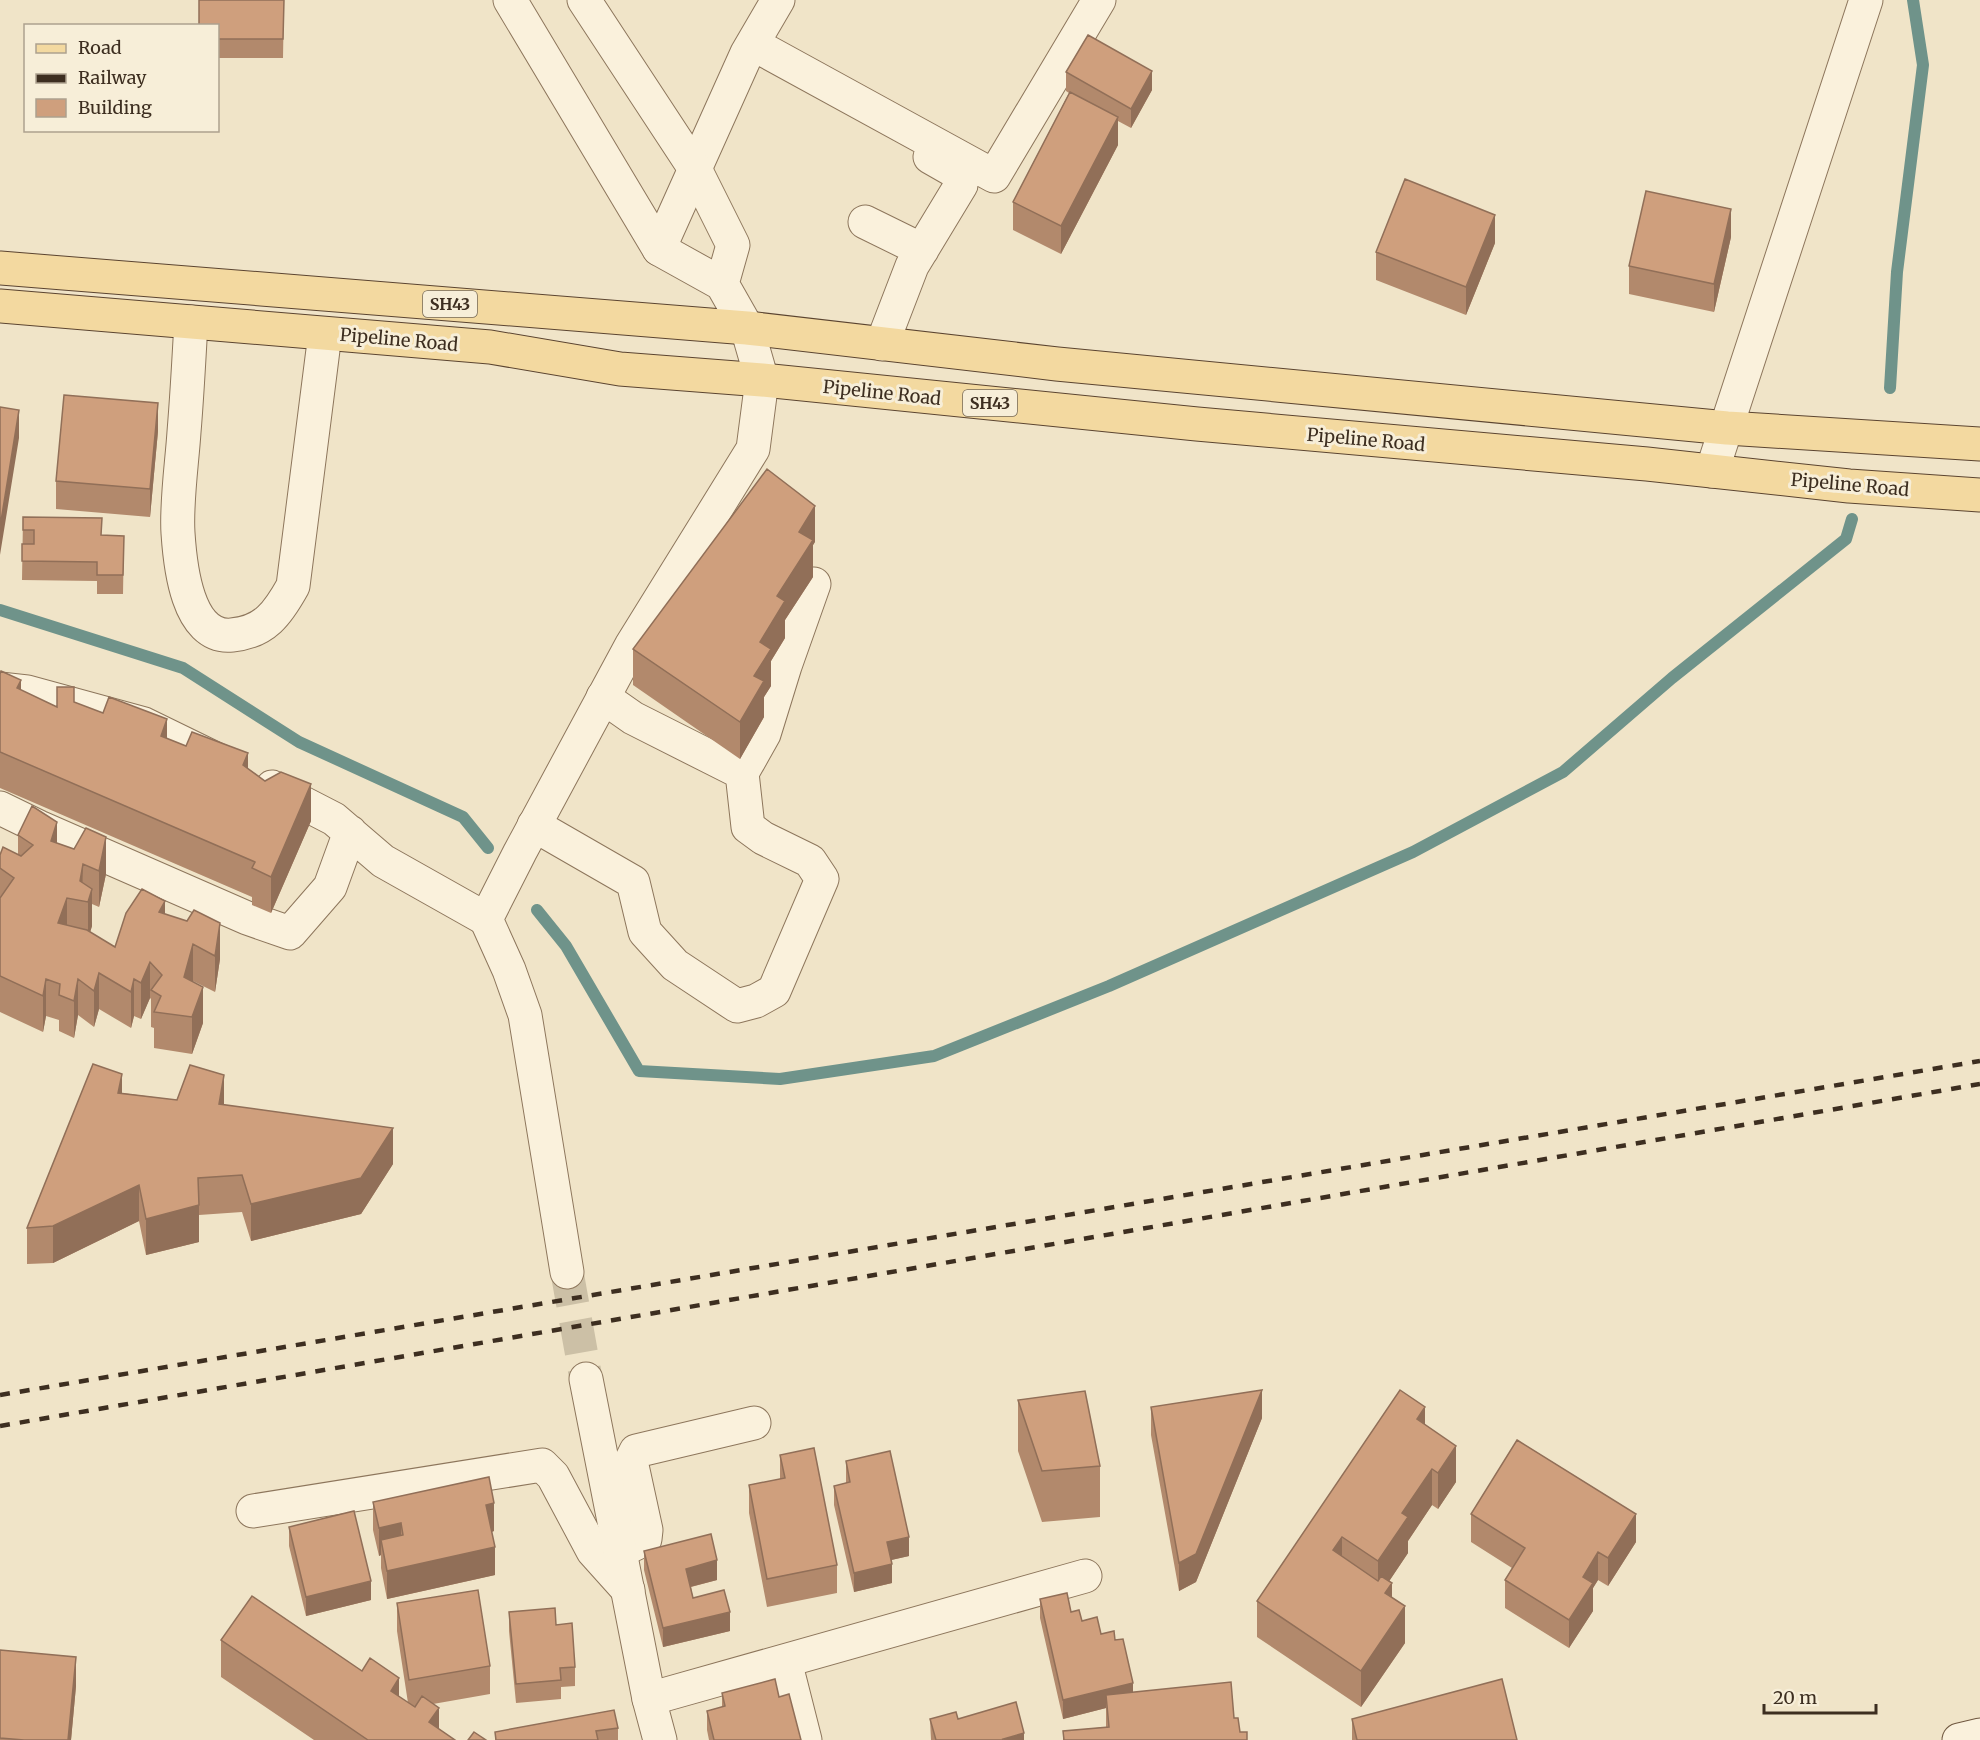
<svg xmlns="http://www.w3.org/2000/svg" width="1980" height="1740" viewBox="0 0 1980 1740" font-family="Merriweather,serif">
	<rect width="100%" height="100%" fill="#f0e4c8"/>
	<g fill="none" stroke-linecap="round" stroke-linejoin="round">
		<!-- stream -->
		<path stroke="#6f938a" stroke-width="12" d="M1890 388 1897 272 1923 65 1913 0
			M0 610 183 668 299 742 463 817 488 848
			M537 910 566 946 639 1071 780 1079 934 1056 1109 986 1413 852 1563 772 1672 678 1846 539 1852 519"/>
		<!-- tertiary-tunnel -->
		<path stroke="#ccc0a6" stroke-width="33" stroke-dasharray="33 16" stroke-linecap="butt" d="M567 1272 586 1379"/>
		<!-- minor casing -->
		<g stroke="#8d765c" stroke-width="35">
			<path id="minor" d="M753 44 994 176 1099 0
				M865 222 922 250
				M659 249 747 53 778 0
				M191 322C189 359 187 396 184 432 182 463 176 503 178 533 180 564 187 640 232 635 265 632 278 613 293 586L325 334
				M882 344 912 266 961 185 958 173 930 157
				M1712 471 1866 0
				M0 689 27 692 144 724 228 765
				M742 773 764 734 785 666 814 584
				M272 787 334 819 383 861 486 919
				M0 808 39 827 247 918 290 933 330 887 350 832
				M534 825 633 882 645 932 675 965 737 1006 756 1001 774 991 822 879 810 861 763 838 748 827 742 773 633 718 603 697
				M253 1511 542 1465 553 1476 593 1551 628 1590
				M620 1551 645 1539 646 1530 631 1461 636 1451 754 1423
				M785 1661 805 1740
				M649 1699 1085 1576"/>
		</g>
		<!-- tertiary casing -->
		<g stroke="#8d765c" stroke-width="35">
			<path id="tertiary" d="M510 0 659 249 722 284 747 328 762 380 753 449 631 646 520 852 486 919 509 970 525 1015 567 1272
				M584 0 695 169 733 245 722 284
				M586 1379 649 1699 660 1740"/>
		</g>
		<!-- secondary casing -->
		<g stroke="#6f573f" stroke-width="35">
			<path id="secondary" d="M1959 1740 1980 1735"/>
		</g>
		<!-- primary casing -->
		<g stroke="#5b4430" stroke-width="35">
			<path id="primary" d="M0 268 747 328 1057 364 1727 428 1980 444
				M0 306 490 347 620 369 762 380 1197 424 1647 464 1849 486 1980 495"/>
		</g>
		<!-- minor -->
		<use href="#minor" stroke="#faf1dc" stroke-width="33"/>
		<!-- tertiary -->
		<use href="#tertiary" stroke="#faf1dc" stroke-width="33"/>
		<!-- secondary -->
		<use href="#secondary" stroke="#faf1dc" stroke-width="33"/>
		<!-- primary -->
		<use href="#primary" stroke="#f3d9a0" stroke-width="33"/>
		<!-- rail -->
		<path stroke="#3d2e20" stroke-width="4.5" stroke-dasharray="10 10" stroke-linecap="butt" d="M0 1395 1980 1061
			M0 1426 1980 1084"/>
	</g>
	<!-- wall -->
	<path fill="#b2896c" d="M284 0 283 58H218V26Z
		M1066 72 1152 90 1131 128 1118 121V145L1061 254 1013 230V202L1069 93 1066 91Z
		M1731 237 1714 312 1629 294V266Z
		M1495 243 1466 315 1376 280V252Z
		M158 431 150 517 56 509V481Z
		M23 517 102 535 124 536 123 594H97V581L22 580Z
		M815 542 813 545V577L785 620V638L771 661V686L764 697V717L740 759 633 685V649Z
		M0 674 21 690 57 707 74 702 186 746 248 769 311 821 271 913 252 905V897L0 788Z
		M18 835 57 843 106 874 99 907 92 904V926L90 932 115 947 165 914 220 959 215 992 193 981 203 1023 192 1054 154 1048V1028L151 1027V999L150 998 141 1019 134 1016 131 1028 99 1009 94 1027 78 1015 74 1038 59 1031V1020L46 1016 43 1032 0 1012V855H18Z
		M122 1093 177 1100 224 1105 393 1164 361 1214 251 1241 242 1212 199 1215V1242L146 1255 139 1221 53 1263 27 1264V1228Z
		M1018 1400 1100 1466V1517L1042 1522 1018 1451Z
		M1151 1407 1262 1418 1196 1582 1179 1591 1151 1435Z
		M1425 1425 1456 1482 1438 1509 1432 1505 1408 1541V1553L1389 1581 1392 1597 1405 1643 1361 1707 1257 1637V1601Z
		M780 1455 837 1565V1593L767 1607 749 1513V1485L780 1479Z
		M846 1461 909 1556 891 1560 892 1583 854 1592 834 1505V1486L846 1483Z
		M373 1502 494 1531 492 1532 495 1575 387 1599 381 1568V1555L379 1556 373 1530Z
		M1471 1514 1636 1542 1608 1586 1598 1580 1593 1588V1611L1569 1648 1505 1608V1580L1512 1568 1471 1542Z
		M289 1527 371 1600 306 1616 289 1546Z
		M644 1551 717 1580 691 1587 693 1598 730 1631 663 1647 644 1570Z
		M1040 1599 1071 1612 1082 1621 1101 1634 1115 1640 1133 1693 1234 1718 1240 1732 1247 1740H1063V1731L1106 1727V1708L1063 1719 1040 1618Z
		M397 1603 490 1666V1694L433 1704 439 1729 455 1740H314L221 1677V1640L399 1697 408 1703 397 1631Z
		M509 1612 556 1625 575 1667V1686L561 1687V1699L516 1703 509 1631Z
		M0 1650 76 1686 71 1740H0Z
		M722 1693 779 1697 801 1740H709L707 1730V1711L722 1707Z
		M930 1719 1024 1740H931Z
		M1352 1719 1517 1740H1352Z
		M618 1728V1740H495V1732Z"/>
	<!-- shaded-wall -->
	<path fill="#916f58" d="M1152 71V90L1131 128V109Z
		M1118 117V145L1061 254V226Z
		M1731 209V237L1714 312V284Z
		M1495 215V243L1466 315V287Z
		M158 403V431L150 517V489Z
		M19 410V438L0 555V527Z
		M815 506V542L813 545V577L785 620V638L771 661V686L764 697V717L740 759V722L754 676 760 642 799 532Z
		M21 680V716L17 688Z
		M167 719V756L161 736Z
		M248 753V789L243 765Z
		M311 784V821L271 913V877Z
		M57 822V858L51 841Z
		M106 837V874L99 907V871Z
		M83 864 82 901 80 881Z
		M92 889V926L88 939V902Z
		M67 898V935L58 923Z
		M165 901V937L159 912Z
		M220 923V959L215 992V956Z
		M193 944V981L184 1014V977Z
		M150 962V998L141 1019V983Z
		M99 973V1009L94 1027V991Z
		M46 979V1016L43 1032V996Z
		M78 979V1015L74 1038V1001Z
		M134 979V1016L131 1028V992Z
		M203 987V1023L192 1054V1017Z
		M122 1074V1111L118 1093Z
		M224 1075V1111L219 1104Z
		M393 1128V1164L361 1214 251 1241V1204Z
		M139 1185V1221L53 1263V1226Z
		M199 1205V1242L146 1255V1219Z
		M1262 1390V1418L1196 1582 1179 1591V1563Z
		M1425 1407V1443L1417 1419Z
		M1456 1446V1482L1438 1509V1473Z
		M1432 1469V1505L1408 1541V1553L1378 1598V1561L1402 1513Z
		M494 1503V1531L486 1533V1505Z
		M1636 1514V1542L1608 1586V1558Z
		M401 1523V1551L381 1540V1555L379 1556V1528Z
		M909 1537V1556L887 1561V1542Z
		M1342 1537V1574L1333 1550Z
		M495 1547V1575L387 1599V1571Z
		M1598 1552V1580L1593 1588V1611L1569 1648V1620L1583 1577Z
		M717 1560V1580L686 1588V1569Z
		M892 1564V1583L854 1592V1573Z
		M371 1581V1600L306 1616V1597Z
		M1392 1583V1620L1385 1593Z
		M1405 1606V1643L1361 1707V1671Z
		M730 1612V1631L663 1647V1628Z
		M76 1657V1686L71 1740H68Z
		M399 1678V1715L391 1691Z
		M1133 1683V1702L1106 1695V1708L1063 1719V1700Z
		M439 1708V1740L429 1722Z
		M1024 1733V1740H1003V1739Z"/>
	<!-- building -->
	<path fill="#cf9f7d" stroke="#916f58" stroke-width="1.5" d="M199 0H284L283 39H218V26H199Z
		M1088 35 1152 71 1131 109 1066 72Z
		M1070 92 1118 117 1061 226 1013 202Z
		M1405 179 1495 215 1466 287 1376 252Z
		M1646 191 1731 209 1714 284 1629 266Z
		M64 395 158 403 150 489 56 481Z
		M0 407 19 410 0 527Z
		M767 469 815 506 799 532 813 540 777 596 785 601 760 642 771 649 754 676 764 681 740 722 633 649Z
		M23 517 102 518 101 535 124 536 123 575H97V562L22 561V544H34V530H23Z
		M1 671 21 680 17 688 57 707V687H74V702L103 713 109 697 167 719 161 736 186 746 192 732 248 753 243 765 265 781 281 772 311 784 271 877 252 868 255 862 0 752V674Z
		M32 806 57 822 51 841 74 849 86 828 106 837 99 871 83 864 80 881 92 889 88 902 67 898 58 923 87 930 115 947 126 913 142 889 165 901 159 912 187 921 194 910 220 923 215 956 193 944 184 977 203 987 192 1017 154 1012 161 996 151 990 162 975 150 962 141 983 134 979 131 992 99 973 94 991 78 979 74 1001 59 995 60 984 46 979 43 996 0 976V898L14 878 0 868V855L3 847 21 856 33 845 18 835Z
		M93 1064 122 1074 118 1093 177 1100 190 1065 224 1075 219 1104 393 1128 361 1178 251 1204 242 1175 198 1178 199 1205 146 1219 139 1185 53 1226 27 1228Z
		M1262 1390 1196 1554 1179 1563 1151 1407Z
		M1400 1390 1425 1407 1417 1419 1456 1446 1438 1473 1432 1469 1402 1513 1408 1517 1378 1561 1342 1537 1333 1550 1378 1581 1381 1576 1392 1583 1385 1593 1405 1606 1361 1671 1257 1601Z
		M1085 1391 1100 1466 1042 1471 1018 1400Z
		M1517 1440 1636 1514 1608 1558 1598 1552 1583 1577 1593 1583 1569 1620 1505 1580 1525 1548 1471 1514Z
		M814 1448 837 1565 767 1579 749 1485 785 1478 780 1455Z
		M890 1451 909 1537 887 1542 892 1564 854 1573 834 1486 850 1482 846 1461Z
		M489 1477 494 1503 486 1505 495 1547 387 1571 381 1540 403 1535 401 1523 379 1528 373 1502Z
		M354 1511 371 1581 306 1597 289 1527Z
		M711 1534 717 1560 686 1569 693 1598 724 1590 730 1612 663 1628 644 1551Z
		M478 1590 490 1666 409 1680 397 1603Z
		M1067 1593 1071 1612 1079 1610 1082 1621 1097 1617 1101 1634 1114 1631 1115 1640 1123 1639 1133 1683 1063 1700 1040 1599Z
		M252 1596 362 1671 370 1658 399 1678 391 1691 415 1707 422 1696 439 1708 429 1722 455 1740H368L221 1640Z
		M555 1608 556 1625 572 1623 575 1667 560 1668 561 1680 516 1684 509 1612Z
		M0 1650 76 1657 68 1740H24L0 1738Z
		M775 1679 779 1697 789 1694 801 1740H714L707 1711 725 1706 722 1693Z
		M1502 1679 1517 1740H1357L1352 1719Z
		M1231 1682 1234 1718H1238L1240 1732H1247V1740H1064L1063 1731 1109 1727 1106 1695Z
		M1016 1702 1024 1733 1003 1739 1004 1740H936L930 1719 956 1712 958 1719Z
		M614 1710 618 1728 596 1731 598 1740H496L495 1732Z
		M474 1732 486 1740H468Z"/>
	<g text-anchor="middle" stroke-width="6" stroke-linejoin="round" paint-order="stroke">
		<!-- shield labels -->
		<g fill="#f7eed8" stroke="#756857" stroke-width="1.5">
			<rect x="423" y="291" width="54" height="26" rx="4.5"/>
			<rect x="963" y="390" width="54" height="26" rx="4.5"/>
		</g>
		<g font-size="16" font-weight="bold" fill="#3d2e20">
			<text x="450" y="310">SH43</text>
			<text x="990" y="409">SH43</text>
		</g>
		<!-- street labels -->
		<g font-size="18" fill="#3d2e20" stroke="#f7eed8">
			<text transform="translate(399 340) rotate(5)" y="6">Pipeline Road</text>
			<text transform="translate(882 393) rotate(6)" y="6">Pipeline Road</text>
			<text transform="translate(1366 440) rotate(5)" y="6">Pipeline Road</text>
			<text transform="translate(1850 485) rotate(5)" y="6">Pipeline Road</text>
		</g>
	</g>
	<!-- legend -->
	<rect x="24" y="24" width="195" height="108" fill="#f7eed8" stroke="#ada18e" stroke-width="1.5"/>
	<rect x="36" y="44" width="30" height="9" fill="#f3d9a0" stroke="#ada18e" stroke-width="1.5"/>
	<text x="78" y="54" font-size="18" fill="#3d2e20">Road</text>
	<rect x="36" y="74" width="30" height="9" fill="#3d2e20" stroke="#ada18e" stroke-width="1.5"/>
	<text x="78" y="84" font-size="18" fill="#3d2e20">Railway</text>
	<rect x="36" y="99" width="30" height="18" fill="#cf9f7d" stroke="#ada18e" stroke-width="1.5"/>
	<text x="78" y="114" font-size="18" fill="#3d2e20">Building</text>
	<!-- scale -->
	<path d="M1764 1704v9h112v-9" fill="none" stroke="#3d2e20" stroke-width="3"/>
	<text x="1773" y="1704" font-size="18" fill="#3d2e20" stroke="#f7eed8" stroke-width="4.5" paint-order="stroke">20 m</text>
</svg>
